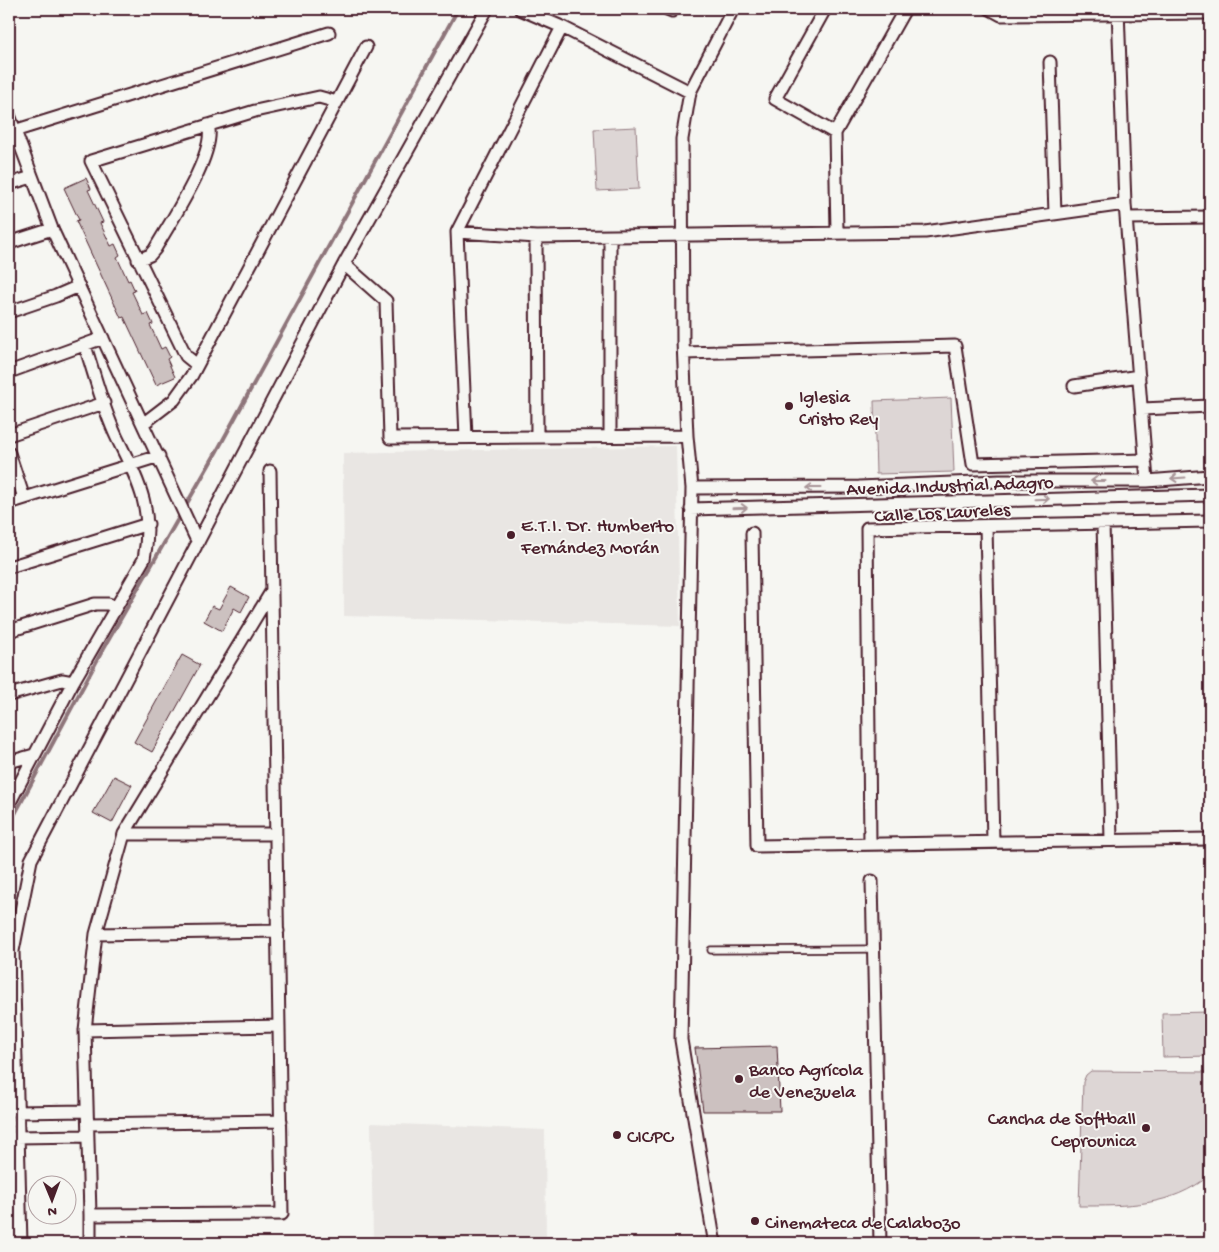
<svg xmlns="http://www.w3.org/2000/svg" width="1219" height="1252" viewBox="0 0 1219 1252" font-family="'Gochi Hand',sans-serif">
	<rect width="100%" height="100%" fill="#f6f6f2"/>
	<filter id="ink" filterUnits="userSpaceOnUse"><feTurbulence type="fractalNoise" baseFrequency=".02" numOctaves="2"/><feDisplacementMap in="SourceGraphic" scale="10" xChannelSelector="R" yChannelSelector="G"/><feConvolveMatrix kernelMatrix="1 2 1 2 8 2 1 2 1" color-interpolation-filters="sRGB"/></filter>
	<g filter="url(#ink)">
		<!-- built -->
		<path fill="#e9e6e3" d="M676 446 680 626 344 616 343 453Z
			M371 1123 545 1130 546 1243H373Z"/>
		<!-- green -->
		<path fill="#ddd6d5" stroke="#947a80" d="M636 127 639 189 597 191 594 129Z
			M951 398 954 472 876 474 874 401Z
			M1210 1012V1056L1163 1057 1162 1013Z
			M1091 1071 1210 1072V1175C1171 1207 1127 1206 1079 1206L1083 1082 1086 1075Z"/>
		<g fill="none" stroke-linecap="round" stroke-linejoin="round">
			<!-- stream -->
			<path stroke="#8e747a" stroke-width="4" d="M9 825 101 653 217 451 458 9"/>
		</g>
		<!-- building -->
		<path fill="#ccc1c0" stroke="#4a1f2b" d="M86 178 91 189 88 190 103 222 100 223 111 246 115 244 120 255 117 257 128 281 130 280 135 291 132 292 143 315 148 313 153 324 150 325 161 349 165 347 170 357 167 359 175 377 156 385 124 317 121 318 76 221 79 220 64 188Z
			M231 587 249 597 241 612 234 608 222 631 204 621 212 606 219 609Z
			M182 655 200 665 152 752 134 742Z
			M114 776 132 785 112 823 93 813Z
			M777 1046 780 1111H703L695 1048Z"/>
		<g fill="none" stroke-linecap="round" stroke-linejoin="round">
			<!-- service casing -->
			<g stroke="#4a1f2b" stroke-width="9">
				<path id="service" d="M711 950 873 949"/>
			</g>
			<!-- minor casing -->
			<g stroke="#4a1f2b" stroke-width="15">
				<path id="minor" d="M520 9 562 27 690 92
					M667 9 672 11
					M825 9 775 99 835 133
					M990 9 1001 15 1210 13
					M1118 9 1125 204 1147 481
					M562 27 457 232 536 237 925 232 1125 204
					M1050 62 1055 214
					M9 115 52 229 198 543
					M14 131 329 33
					M9 184 32 177
					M1126 218 1210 217
					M837 231 835 133 905 9
					M457 232 466 437
					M536 237 537 437
					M610 237V436
					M9 243 52 229
					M138 260 150 255 155 249C169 224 218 151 208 125
					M344 264 386 301 390 438 687 436
					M9 312 56 296 79 286
					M684 353 955 346 973 464 1146 460
					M197 365 186 356 91 161 255 111 319 97 337 102
					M9 372 103 338
					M1074 386 1139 376
					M1142 409 1210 406
					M144 423 174 400 192 375 366 47
					M9 435 104 403
					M9 453 24 498
					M270 471 282 1214 90 1215 85 1030 96 934 124 834 271 592
					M692 488 859 487 999 481H1147L1210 476
					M9 503 159 456
					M691 509 1210 495
					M1103 523 1111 840
					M986 526 993 842
					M752 533 757 846 1210 839
					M9 567 148 524
					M9 631 95 604H108L116 607
					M9 695 62 680 73 682
					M9 762 34 755
					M9 804 73 682 144 559C154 508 138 481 117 438 103 409 95 376 85 346
					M124 834H276
					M870 844 867 528 1210 521
					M872 881 880 1243
					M96 934 278 931
					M85 1030 279 1026
					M16 1112 87 1111
					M88 1124 281 1121
					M16 1137 88 1136
					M90 1215V1243
					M21 1243 13 951 31 860 344 264 487 9
					M717 1243 714 1239 681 1040 692 488 687 436 683 342 682 139 690 92 733 9"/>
			</g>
			<!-- service -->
			<use href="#service" stroke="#f6f6f2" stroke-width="5.5"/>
			<!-- minor -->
			<use href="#minor" stroke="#f6f6f2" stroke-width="11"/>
		</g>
		<!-- one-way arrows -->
		<defs><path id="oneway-shaft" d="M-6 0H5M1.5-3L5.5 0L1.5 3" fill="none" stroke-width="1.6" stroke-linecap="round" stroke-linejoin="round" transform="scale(1.25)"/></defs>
		<g stroke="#a99598">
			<use href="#oneway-shaft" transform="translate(1178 478) rotate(176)"/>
			<use href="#oneway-shaft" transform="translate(1098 481) rotate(180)"/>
			<use href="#oneway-shaft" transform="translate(813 488) rotate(180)"/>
			<use href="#oneway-shaft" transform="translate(1042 499) rotate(-2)"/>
			<use href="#oneway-shaft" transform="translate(740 508) rotate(-2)"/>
		</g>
	</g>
	<!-- markers -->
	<g fill="#4a1f2b" stroke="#f6f6f2" stroke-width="2">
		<circle cx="789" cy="406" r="5"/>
		<circle cx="511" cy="535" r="5"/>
		<circle cx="739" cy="1079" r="5"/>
		<circle cx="1146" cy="1128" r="5"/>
		<circle cx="617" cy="1135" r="5"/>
		<circle cx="755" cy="1221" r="5"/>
	</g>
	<g text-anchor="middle" stroke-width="4" stroke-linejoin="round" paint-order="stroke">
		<!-- poi labels -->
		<g font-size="19" fill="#4a1f2b" stroke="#f6f6f2" text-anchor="start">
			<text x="799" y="402">Iglesia<tspan x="799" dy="22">Cristo Rey</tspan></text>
			<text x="521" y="531">E.T.I. Dr. Humberto<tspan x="521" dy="22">Fernández Morán</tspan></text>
			<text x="749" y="1075">Banco Agrícola<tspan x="749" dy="22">de Venezuela</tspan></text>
			<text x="1136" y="1124" text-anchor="end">Cancha de Softball<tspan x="1136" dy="22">Ceprounica</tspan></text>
			<text x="627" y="1142">CICPC</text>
			<text x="765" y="1228">Cinemateca de Calabozo</text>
		</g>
		<!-- street labels -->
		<g font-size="19" fill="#4a1f2b" stroke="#f6f6f2">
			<text transform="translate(950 484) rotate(-2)" y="7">Avenida Industrial Adagro</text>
			<text transform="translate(942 511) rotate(-3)" y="7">Calle Los Laureles</text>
		</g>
	</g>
	<!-- margin -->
	<rect width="1219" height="1252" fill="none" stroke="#f6f6f2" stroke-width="30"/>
	<rect x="15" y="15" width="1189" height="1222" fill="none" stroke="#4a1f2b" stroke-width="2" filter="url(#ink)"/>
	<!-- north arrow -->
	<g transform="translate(52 1200) rotate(179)"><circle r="24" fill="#f6f6f2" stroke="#b1a0a2"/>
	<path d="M0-4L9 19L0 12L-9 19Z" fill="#4a1f2b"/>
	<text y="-8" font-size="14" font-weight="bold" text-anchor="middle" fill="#4a1f2b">N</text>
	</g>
</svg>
